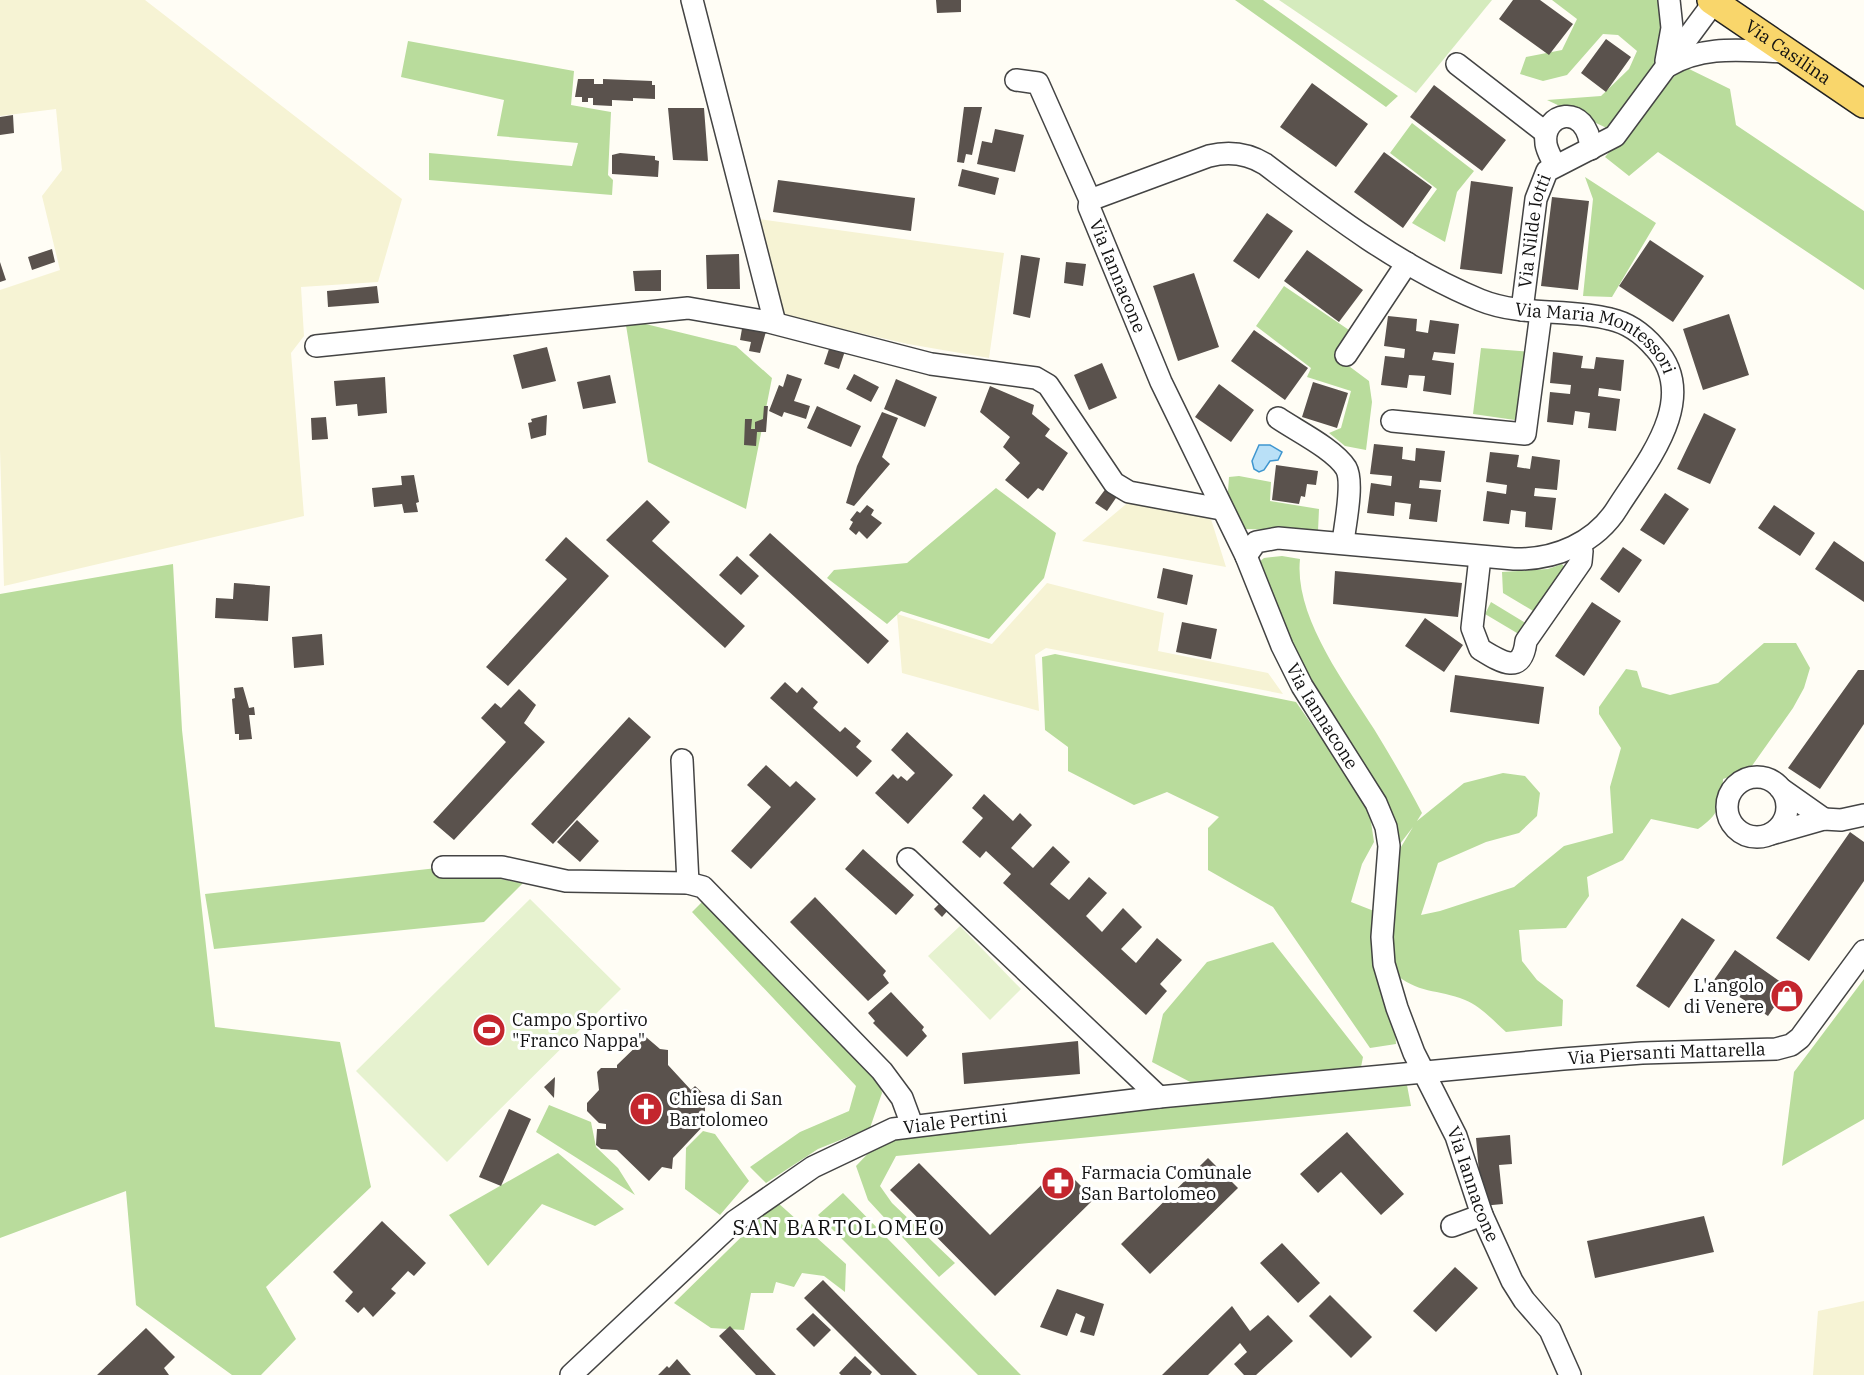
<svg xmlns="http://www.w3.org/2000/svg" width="1864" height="1375" viewBox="0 0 1864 1375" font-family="'IBM Plex Serif',serif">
	<rect width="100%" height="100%" fill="#fffdf5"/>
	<!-- farmland -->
	<path fill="#f6f3d4" d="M0 0H145L402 199 378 282 301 287 304 336 291 353 304 516 4 586 0 450V290L60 270 42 196 62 170 56 109 0 116Z
		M758 219 1004 253 989 358 908 344 781 315Z
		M1131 500 1210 516 1226 567 1082 541Z
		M1047 583 1164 613 1158 651 1268 673 1283 694 1046 648 1035 655 1039 711 902 673 897 614 992 644Z
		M1864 1301V1375H1813L1818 1311Z"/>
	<!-- green -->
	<path fill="#d5ebbd" d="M1279 0H1492L1416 93Z"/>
	<!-- forest -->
	<path fill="#b9dc9c" d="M1235 0H1263L1398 96 1386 107Z
		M1552 0H1660C1676 56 1644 90 1613 131L1547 100 1601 96 1629 69 1637 51 1618 35 1603 34 1567 75 1543 81 1520 74 1526 57 1562 50 1577 19Z
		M408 41 574 71 571 105 611 112 608 175 613 180 612 195 429 180V153L572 166 578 143 497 136 504 100 401 77Z
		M1683 66 1730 89 1736 125 1864 211V290L1658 152 1629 176 1605 157Z
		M1412 123 1474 171 1457 192 1445 242 1412 223 1437 189 1390 153Z
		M1585 177 1656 223 1612 297 1583 296 1593 199Z
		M1284 286 1349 330 1334 355 1369 381 1372 402 1366 450 1345 446 1329 433 1341 428 1351 391 1307 377 1311 368 1256 326Z
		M625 319 736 346 772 378 746 509 648 462Z
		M1481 348 1531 352 1522 421 1473 414Z
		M1239 476 1271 482 1270 501 1319 509 1318 531 1245 529 1235 524 1227 506 1229 477Z
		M996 488 1056 533 1044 578 989 639 901 611 887 624 827 578 834 570 907 563Z
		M1282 556 1300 559C1294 616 1344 682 1374 729 1391 757 1407 784 1422 813L1417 821 1464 783 1503 773 1525 776 1540 793 1537 816 1519 833 1486 842 1438 863 1421 915 1440 911 1514 887 1564 846 1613 833 1610 787 1621 748 1599 714V707L1626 669 1637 671 1642 687 1670 695 1718 683 1764 643H1796L1810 668 1804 688 1793 708 1749 770 1723 779C1722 804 1719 815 1698 829L1651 819 1623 860 1587 877 1589 896 1566 928 1519 930 1522 961 1537 980 1563 1000 1562 1026 1506 1032C1494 1021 1480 1006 1465 1000 1438 989 1417 994 1393 972L1389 931 1398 852 1413 827 1396 849 1309 695 1258 563 1264 558Z
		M173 564 182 730 215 1027 340 1042 371 1187 266 1287 296 1339 261 1375H232L136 1305 126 1191 0 1238V594Z
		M1562 564 1569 572 1540 615 1503 593 1502 572 1548 569Z
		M1491 602 1529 625 1522 636 1485 614Z
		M1055 654 1296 702 1345 772 1370 815 1374 842 1362 864 1351 902 1374 911 1395 1027 1396 1044 1370 1048 1273 907 1208 870V828L1219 817 1167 792 1134 805 1068 771V747L1045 730 1042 657Z
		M437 868 523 883 484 922 214 949 205 894Z
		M706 898 879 1079 882 1093 870 1128 818 1149 766 1183 750 1167 800 1132 849 1111 856 1086 692 912Z
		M1273 942 1363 1057 1361 1067 1194 1084 1152 1062 1163 1014 1207 962Z
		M1864 979V1119L1782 1166 1794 1072Z
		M1406 1080 1411 1106 896 1156 880 1186 892 1203 955 1263 939 1277 868 1200 856 1166 879 1142 927 1131Z
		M549 1105 591 1122 596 1147 618 1168 635 1195 536 1132Z
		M703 1131 715 1134 749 1181 720 1215 685 1189 686 1148Z
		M558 1153 624 1209 595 1226 542 1204 488 1266 449 1215Z
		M843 1193 1021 1375H978L818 1215Z
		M777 1202 846 1264 845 1292 824 1276 802 1273 794 1287 776 1282 773 1293H751L744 1330 711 1328 674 1303Z"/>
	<!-- pitch -->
	<path fill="#e6f2cf" d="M530 899 621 989 447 1162 356 1071Z
		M960 926 1021 989 990 1020 928 956Z"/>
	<!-- water -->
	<path fill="#b9e0f7" stroke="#3f96cf" stroke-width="1.5" d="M1259 445H1270L1282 452 1278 460 1270 461 1264 470 1259 472 1254 469 1252 461Z"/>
	<!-- building -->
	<path fill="#5a524d" d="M936 0H961V12L937 13Z
		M1513 0H1540L1573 24 1549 55 1499 19Z
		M1606 39 1631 57 1606 92 1581 73Z
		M578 79H594V84H603V79L652 81V85H655V99L633 98V101L612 100V106L593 105V98H588V102H582V97H575Z
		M1312 83 1368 124 1336 167 1280 127Z
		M1434 85 1506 140 1482 171 1410 117Z
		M964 107H982L972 155 966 154 964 163 957 162Z
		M668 108H704L708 161 673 160Z
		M13 115 14 133 0 135V117Z
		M995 129 1024 135 1015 172 977 164 982 141 992 143Z
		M1384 152 1432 187 1403 228 1354 192Z
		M620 153 655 156V160L659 161 658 177 612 174V155Z
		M962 169 999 178 995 195 958 186Z
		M778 180 915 198 911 231 773 212Z
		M1471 181 1513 187 1502 274 1460 269Z
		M1552 197 1589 201 1578 290 1541 286Z
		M1267 213 1293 231 1259 279 1233 261Z
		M1650 240 1704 276 1673 322 1619 286Z
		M52 249 55 262 32 270 28 257Z
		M1307 250 1363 290 1339 322 1284 281Z
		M739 254 740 289H707L706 255Z
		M1021 255 1040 258 1030 318 1013 314Z
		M0 262 6 280 0 282Z
		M1066 262 1086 264 1083 286 1064 283Z
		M661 270V291H635L633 271Z
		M1194 273 1219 347 1178 361 1153 286Z
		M377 286 379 303 328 307 327 291Z
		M1729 314 1749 375 1703 390 1683 329Z
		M1388 316 1417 319 1416 331 1428 333 1430 320 1459 324 1455 354 1434 352 1432 360 1454 363 1451 395 1423 391 1425 376 1409 375 1407 388 1381 385 1385 356 1404 358 1405 349 1384 346Z
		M743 323 767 328 760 353 749 351 751 342 740 340Z
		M1254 330 1308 368 1285 400 1231 361Z
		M831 343 846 348 839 369 824 364Z
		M547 347 556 381 522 389 513 355Z
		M1553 352 1583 356 1581 368 1594 369 1596 357 1624 360 1621 391 1599 388 1598 396 1620 399 1616 431 1588 428 1590 413 1575 411 1573 425 1547 422 1550 392 1570 394 1571 385 1550 383Z
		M1102 363 1117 398 1089 410 1074 375Z
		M787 374 802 379 794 401 810 406 806 419 784 412 782 417 769 411 779 385 783 387Z
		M854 374 879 387 871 402 846 389Z
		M610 375 616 403 583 409 577 382Z
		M385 377 387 413 358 416 357 404 336 406 334 381Z
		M896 379 937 397 925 427 884 409Z
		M1313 382 1348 393 1337 428 1302 417Z
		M1219 384 1254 410 1231 442 1195 417Z
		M990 386 1034 405 1032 414 1050 429 1045 436 1068 453 1043 491 1038 488 1028 499 1005 480 1020 463 1003 447 1010 437 980 412Z
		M764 406H768L766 432H757L756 446 744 445 745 419H752L751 429H755V422L763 419Z
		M817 406 861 426 851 447 807 428Z
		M882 412 898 418 882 457 890 464 854 506 846 503 857 466Z
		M1704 413 1736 429 1710 484 1677 469Z
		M547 415 546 435 531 439 528 423 532 422 531 419Z
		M326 417 328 439 312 440 311 418Z
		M1374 444 1403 447 1402 459 1415 461 1416 448 1445 451 1441 482 1420 480 1419 488 1441 490 1437 522 1409 519 1411 504 1395 502 1394 516 1367 513 1371 483 1391 486 1392 476 1370 474Z
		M1490 452 1519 455 1517 467 1530 469 1532 456 1560 460 1557 490 1535 488 1534 496 1556 498 1552 530 1525 527 1526 512 1511 510 1509 524 1483 521 1487 491 1506 494 1507 485 1486 482Z
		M1276 465 1318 471 1316 485 1307 484 1305 497 1301 496 1299 504 1272 500Z
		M414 475 419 502 416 503 418 512 404 513 402 504 374 507 372 488 402 485 401 476Z
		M1107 487 1118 495 1107 511 1095 503Z
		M1665 493 1689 509 1664 545 1640 530Z
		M647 500 670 522 652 541 745 626 725 648 606 540Z
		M867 505 874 510 871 515 882 523 867 539 859 531 856 535 849 529 853 522 850 520 857 511 860 513Z
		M1774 505 1815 533 1800 556 1758 528Z
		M770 533 889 641 868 664 749 555Z
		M566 537 609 576 508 686 486 667 567 579 545 560Z
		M1834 541 1864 562V602L1815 569Z
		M1623 547 1642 560 1619 593 1600 579Z
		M737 556 759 576 741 595 719 575Z
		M1163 568 1193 575 1187 605 1157 598Z
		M1335 571 1462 583 1458 617 1333 604Z
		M234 583 270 586 268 621 215 618 216 598 233 599Z
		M1592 602 1621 621 1584 676 1555 656Z
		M1425 618 1463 645 1444 672 1405 646Z
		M1182 622 1217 629 1211 659 1176 652Z
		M322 634 324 665 294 668 292 637Z
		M1858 670H1864V724L1820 789 1788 768Z
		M1455 675 1544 687 1539 724 1450 712Z
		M785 682 797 693 802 687 818 702 813 708 840 732 845 727 861 741 856 747 872 761 857 777 770 698Z
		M243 687 249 708 254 707 255 715H249L252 739 239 740V734H235L232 699 235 698 234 688Z
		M519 689 536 705 524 723 545 742 454 840 433 822 506 742 481 718 495 703 501 708Z
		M629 717 651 737 553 844 531 824Z
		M907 732 953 775 908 824 875 793 893 774 898 779 901 776 907 781 915 773 891 750Z
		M766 765 790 787 796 781 816 799 751 869 731 851 771 807 747 785Z
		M984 794 1013 821 1020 813 1032 825 1011 848 1033 868 1053 846 1070 862 1050 884 1069 900 1089 877 1107 893 1086 916 1102 932 1123 908 1142 927 1121 949 1136 963 1157 938 1182 960 1160 984 1167 991 1146 1015 1003 883 1011 874 986 851 980 858 962 842 983 818 972 808Z
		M577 820 599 841 580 862 557 842Z
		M1850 832 1864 842V881L1809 961 1776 938Z
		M863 849 914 895 896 915 845 869Z
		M815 897 886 971 883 975 889 983 868 1001 790 922Z
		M942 901 949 909 942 917 934 909Z
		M1682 918 1715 940 1669 1008 1636 986Z
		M1735 950 1788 987 1768 1016 1714 980Z
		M891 992 924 1027 922 1030 927 1036 907 1057 873 1023 875 1021 868 1013Z
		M646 1037 660 1049 668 1050V1065L691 1090 695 1086 705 1095V1124L673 1158 672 1169 662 1167 649 1181 617 1150 601 1149 596 1145 597 1129H606V1124L599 1123 587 1111V1103L599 1090 597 1072 601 1068H617V1065Z
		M1078 1041 1080 1074 964 1084 962 1053Z
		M555 1077 554 1098 544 1087Z
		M509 1109 531 1119 501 1186 479 1177Z
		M1347 1132 1404 1194 1381 1215 1341 1172 1318 1193 1300 1174Z
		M1510 1135 1512 1164 1499 1165 1503 1204 1482 1206 1476 1138Z
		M1208 1158 1238 1188 1150 1274 1121 1244Z
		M919 1163 990 1235 1061 1166 1094 1199 995 1296 890 1190Z
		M1704 1216 1714 1252 1595 1278 1587 1241Z
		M382 1221 426 1263 414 1276 408 1271 391 1289 396 1293 373 1317 364 1307 358 1313 345 1301 353 1292 333 1272Z
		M1282 1243 1320 1283 1298 1303 1260 1263Z
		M1455 1267 1478 1288 1436 1332 1413 1311Z
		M823 1280 917 1375H881L804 1298Z
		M1057 1289 1104 1304 1094 1336 1080 1332 1085 1317 1076 1313 1067 1336 1040 1327Z
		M1330 1295 1372 1337 1351 1358 1309 1316Z
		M1232 1306 1250 1331 1268 1315 1293 1341 1256 1375H1244L1234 1364 1247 1352 1240 1343 1208 1375H1162Z
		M813 1313 831 1330 814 1347 796 1329Z
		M730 1326 776 1375H756L719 1336Z
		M146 1328 175 1357 164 1368 169 1375H97Z
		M855 1356 872 1372 870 1375H841L839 1373Z
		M677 1359 691 1375H658L667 1366 669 1368Z"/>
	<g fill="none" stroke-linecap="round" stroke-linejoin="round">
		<!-- minor casing -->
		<g stroke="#444" stroke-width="24">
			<g id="minor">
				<path d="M692 0 775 323"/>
				<path d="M1666 61 1672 28 1669 0"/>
				<path d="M1457 64 1546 133"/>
				<path d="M1668 66C1705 44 1745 51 1787 52"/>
				<path id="s1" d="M1016 80 1038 83 1090 200 1089 207 1161 382 1246 556 1282 646 1302 686 1376 803 1386 827 1389 846 1382 937 1384 964 1397 1008 1414 1053 1456 1136 1482 1215 1512 1281 1524 1300 1550 1330 1570 1375"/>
				<path d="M1555 166C1552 159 1547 151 1546 144 1541 113 1587 100 1591 149"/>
				<path id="s2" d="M1090 200 1209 156C1229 151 1247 153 1265 164 1332 215 1402 268 1480 300 1522 317 1567 308 1610 319 1628 323 1644 335 1655 348 1701 398 1646 463 1618 507 1596 543 1555 560 1514 559L1278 538 1256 542 1246 556"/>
				<path id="s3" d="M1522 310 1536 199 1547 171 1615 136 1714 2"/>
				<path d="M316 346 688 308 769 322 931 364 1036 378 1048 385 1114 483 1129 492 1221 509"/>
				<path d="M1346 355 1407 263"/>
				<path d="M1278 418C1297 431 1334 449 1346 468 1354 482 1345 525 1343 542"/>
				<path d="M1392 421 1525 434 1541 313"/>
				<path d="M1480 557 1472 628 1480 649C1501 662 1522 676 1526 641L1581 562 1582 551 1578 545"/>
				<path d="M682 760 688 883"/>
				<circle cx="1757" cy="807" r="30"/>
				<path d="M1780 788 1824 819"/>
				<path d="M1771 834 1824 819 1841 820 1864 815"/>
				<path d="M908 859 1159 1097"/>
				<path d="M443 867H502L566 881 688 883 703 887 882 1071 902 1098 912 1125"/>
				<path d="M1452 1226 1482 1215"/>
				<path id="s4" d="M571 1375 735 1221 813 1167 893 1129 1159 1097 1563 1059 1642 1053 1776 1049 1791 1045 1800 1038 1864 951"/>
			</g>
		</g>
		<!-- major casing -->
		<g stroke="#222" stroke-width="30">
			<g id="major">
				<path id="s5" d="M1711 0 1864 104"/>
			</g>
		</g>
		<!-- minor -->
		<use href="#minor" stroke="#fff" stroke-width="21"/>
		<!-- major -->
		<use href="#major" stroke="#f9d66b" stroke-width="27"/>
	</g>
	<!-- icons -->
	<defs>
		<g id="shop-disc" transform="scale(1.725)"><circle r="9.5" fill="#c4262e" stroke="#fff"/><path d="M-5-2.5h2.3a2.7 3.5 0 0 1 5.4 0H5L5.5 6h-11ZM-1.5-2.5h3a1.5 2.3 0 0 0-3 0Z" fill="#fff"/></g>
		<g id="stadium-disc" transform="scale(1.725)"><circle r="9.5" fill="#c4262e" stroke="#fff"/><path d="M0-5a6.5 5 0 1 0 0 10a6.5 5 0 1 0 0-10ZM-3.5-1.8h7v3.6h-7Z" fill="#fff"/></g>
		<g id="church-disc" transform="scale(1.725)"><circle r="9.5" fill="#c4262e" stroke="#fff"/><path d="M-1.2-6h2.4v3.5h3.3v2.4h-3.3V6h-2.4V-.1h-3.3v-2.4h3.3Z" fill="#fff"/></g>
		<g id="pharmacy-disc" transform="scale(1.725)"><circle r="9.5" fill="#c4262e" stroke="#fff"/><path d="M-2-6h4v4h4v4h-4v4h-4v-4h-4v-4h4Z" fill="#fff"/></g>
	</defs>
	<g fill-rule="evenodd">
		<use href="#shop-disc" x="1787" y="996"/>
		<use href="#stadium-disc" x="489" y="1030"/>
		<use href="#church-disc" x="646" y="1109"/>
		<use href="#pharmacy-disc" x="1058" y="1183"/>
	</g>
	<g text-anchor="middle" stroke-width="6" stroke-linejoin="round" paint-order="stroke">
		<!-- street labels -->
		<g font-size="18" fill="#111" stroke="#fff">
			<text dy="6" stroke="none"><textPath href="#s5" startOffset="93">Via Casilina</textPath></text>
			<text dy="6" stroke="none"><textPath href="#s3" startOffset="80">Via Nilde Iotti</textPath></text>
			<text dy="6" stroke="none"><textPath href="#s1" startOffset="232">Via Iannacone</textPath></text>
			<text dy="6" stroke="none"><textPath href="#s2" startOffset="566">Via Maria Montessori</textPath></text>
			<text dy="6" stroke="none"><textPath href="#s1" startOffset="718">Via Iannacone</textPath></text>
			<text dy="6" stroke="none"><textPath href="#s4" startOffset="1186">Via Piersanti Mattarella</textPath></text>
			<text dy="6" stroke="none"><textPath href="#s4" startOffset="471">Viale Pertini</textPath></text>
			<text dy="6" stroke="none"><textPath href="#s1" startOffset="1222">Via Iannacone</textPath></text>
		</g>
		<!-- poi labels -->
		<g font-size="18" fill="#111" stroke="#fff" text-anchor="start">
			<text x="1764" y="992" text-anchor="end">L'angolo<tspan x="1764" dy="21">di Venere</tspan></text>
			<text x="512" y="1026">Campo Sportivo<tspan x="512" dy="21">"Franco Nappa"</tspan></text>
			<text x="669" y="1105">Chiesa di San<tspan x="669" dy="21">Bartolomeo</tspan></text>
			<text x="1081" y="1179">Farmacia Comunale<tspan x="1081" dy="21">San Bartolomeo</tspan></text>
		</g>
		<!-- quarter labels -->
		<g font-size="21" letter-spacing="1.5" fill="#111" stroke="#fff">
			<text x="839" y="1235">SAN BARTOLOMEO</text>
		</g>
	</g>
</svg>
